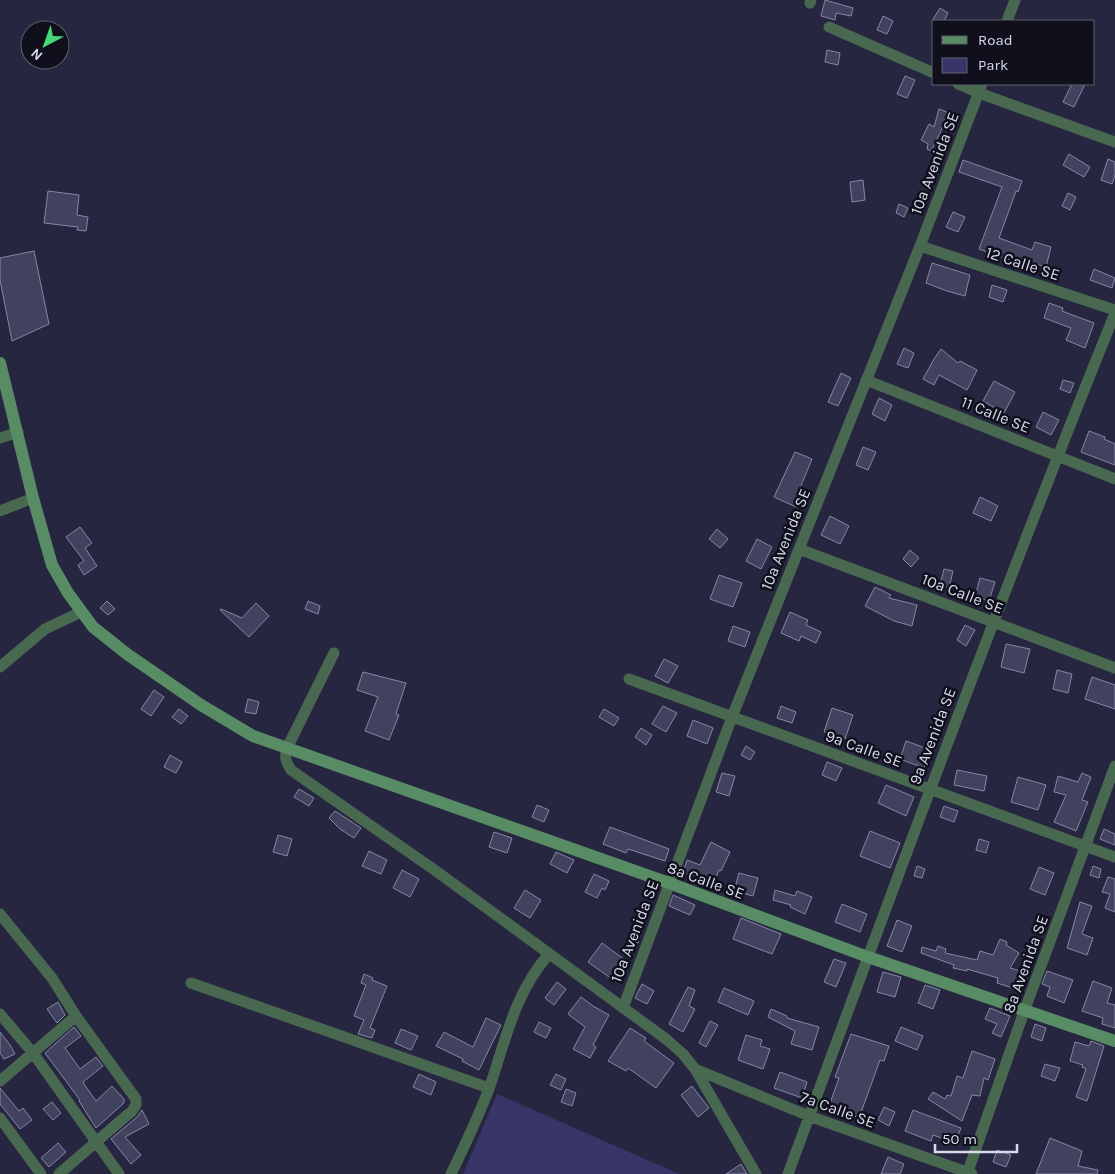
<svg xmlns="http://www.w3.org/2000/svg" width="1115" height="1174" viewBox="0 0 1115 1174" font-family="Karla,sans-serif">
	<rect width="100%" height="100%" fill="#262640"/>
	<!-- green -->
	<path fill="#383669" d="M497 1094 679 1174H463Z"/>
	<!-- building -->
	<path fill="#41425e" stroke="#8587a7" d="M825 0 853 8 851 16 836 13 835 20 821 16Z
		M940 8 948 13 944 21H932Z
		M883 16 893 21 887 34 877 30Z
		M827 50 840 53 838 65 825 62Z
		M905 76 915 80 907 98 897 94Z
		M1072 84H1085L1074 107 1063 102Z
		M939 109 947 112 941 131 931 151 927 149 928 144 921 140 929 124 934 127Z
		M1069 154 1090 167 1084 177 1063 165Z
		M1108 159 1115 162V175L1112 184 1101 180Z
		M963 160 1022 181 1018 192 1016 191 999 238 1032 250 1035 242 1051 247 1046 267 1020 259 1018 263 979 249 1002 187 959 172Z
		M863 180 865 200 852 202 850 182Z
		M48 191 79 195 77 215 88 217 86 231 77 230 78 227 44 223Z
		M1068 193 1076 197 1070 210 1062 206Z
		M899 204 908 208 904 217 896 213Z
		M953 212 965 217 958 232 946 227Z
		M34 251 49 324 12 341 0 280V258Z
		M932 263 970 275 965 296 947 291 926 283Z
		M1094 269 1115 278 1112 288 1090 280Z
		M992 285 1007 290 1003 302 989 297Z
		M1049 303 1063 308 1062 311 1094 323 1085 348 1066 340 1071 328 1044 318Z
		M904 348 914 353 908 368 897 364Z
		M941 349 958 363 960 361 977 370 967 390 939 375 934 385 923 379 934 359Z
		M841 373 851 378 838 406 828 402Z
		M1063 380 1074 383 1070 393 1060 389Z
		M994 381 1015 392 1004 413 983 401Z
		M879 398 892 405 885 421 872 414Z
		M1043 412 1059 420 1051 435 1036 427Z
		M1089 431 1105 437 1104 439 1115 444V465L1081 452Z
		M863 447 876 452 868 470 856 465Z
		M795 452 812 459 800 488 804 490 796 507 774 497Z
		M980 497 998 506 991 521 973 513Z
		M830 516 849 526 840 544 821 535Z
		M80 527 92 543 85 548 97 566 84 575 78 565 84 561 66 537Z
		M717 529 728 539 720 548 709 539Z
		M757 539 772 547 761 569 746 561Z
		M910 550 919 558 911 567 903 559Z
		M944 569 953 571 949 588 940 585Z
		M719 575 742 583 733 607 710 599Z
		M980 578 995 582 989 601 975 597Z
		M875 587 891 595 889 598 917 605 912 626 894 621 865 606Z
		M107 601 115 609 108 615 100 608Z
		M308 601 320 606 318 614 305 609Z
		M256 603 269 616 249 637 220 610 221 609 242 618Z
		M790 612 808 620 806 625 821 632 816 643 801 636 799 641 781 633Z
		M965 625 975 630 966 646 957 640Z
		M733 626 750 632 745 647 728 641Z
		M1006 644 1030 649 1024 673 1001 667Z
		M664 659 678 666 668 683 655 676Z
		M1057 670 1072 674 1068 693 1053 689Z
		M363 672 406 683 396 714 399 715 389 740 365 731 378 697 357 690Z
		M1092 677 1115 685V709L1085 699Z
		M154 690 164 697 151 716 141 709Z
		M248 699 259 702 256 714 245 712Z
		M663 706 677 713 666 732 652 724Z
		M781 706 796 712 792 723 777 718Z
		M832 708 853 715 845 739 824 732Z
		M179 709 188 716 181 724 172 717Z
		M604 709 619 718 614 726 599 717Z
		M693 720 713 728 707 744 687 736Z
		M641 728 652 735 646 745 635 737Z
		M906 741 931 750 924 768 900 759Z
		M746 746 755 752 750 760 741 755Z
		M170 755 182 762 176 773 164 767Z
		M827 762 842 768 836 781 822 775Z
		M957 770 987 776 984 791 954 785Z
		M722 773 735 776 729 796 716 792Z
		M1082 773 1091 777 1082 800 1088 802 1076 831 1054 822 1066 795 1054 792 1058 776 1078 782Z
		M1018 777 1046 785 1038 810 1011 802Z
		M886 785 914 797 906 816 878 803Z
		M299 789 314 798 309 806 294 797Z
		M537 805 549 810 544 822 532 817Z
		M944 806 958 811 954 822 940 817Z
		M335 811 361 828 354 838 340 829 329 818Z
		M610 827 669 849 665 861 628 849 626 853 603 844Z
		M1104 829 1115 834V845L1100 839Z
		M870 831 900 843 890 868 860 856Z
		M494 832 512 838 507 853 489 847Z
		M278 835 292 839 287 856 273 852Z
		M979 839 989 842 986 853 976 850Z
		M711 842 730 852 721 871 719 870 715 880 695 874 694 876 683 873 687 860 700 865Z
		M369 851 387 860 381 874 362 866Z
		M556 852 574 860 567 873 550 864Z
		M917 866 925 869 922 878 914 876Z
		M1093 866 1101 869 1099 878 1090 875Z
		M1039 867 1054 873 1045 895 1030 889Z
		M402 870 419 879 410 897 393 888Z
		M739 873 758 878 753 896 734 891Z
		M594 874 609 881 605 890 602 888 597 898 585 892Z
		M1108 877 1115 879V912L1105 908 1110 894 1102 892Z
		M525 890 541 900 530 918 514 908Z
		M775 890 795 896 797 891 812 897 805 914 790 907 791 905 773 900Z
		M673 895 695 905 690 915 669 906Z
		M1080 902 1092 906 1082 934 1093 938 1087 955 1067 948Z
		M842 904 867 914 860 932 835 922Z
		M741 918 781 934 772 954 733 939Z
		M897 920 912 926 902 952 887 946Z
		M633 928 642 930 638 943 629 940Z
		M1000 939 1007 942 1006 945 1019 953 1010 968 1024 972 1019 990 997 983 998 978 967 969V971L953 968 954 965 921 953 922 947 936 951 938 946 946 949 945 953 977 960 980 951 993 955Z
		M602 943 629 963 616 982 588 962Z
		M834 959 846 963 836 987 824 982Z
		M1047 971 1073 980 1064 1003 1047 996 1050 987 1042 984Z
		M883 972 901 977 895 997 877 992Z
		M364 974 373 978 372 980 387 986 370 1028 375 1030 372 1038 358 1034 364 1020 354 1016 366 985 361 983Z
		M1093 981 1112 988 1107 1003 1115 1005V1028L1102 1024 1103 1018 1082 1011Z
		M557 982 566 989 554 1005 545 998Z
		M642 984 654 991 647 1004 635 998Z
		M925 985 940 990 933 1009 918 1003Z
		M688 987 695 990 689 1006 695 1009 683 1032 669 1024Z
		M724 988 754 1001 748 1015 718 1002Z
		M581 997 593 1006 609 1015 593 1045 596 1047 590 1058 573 1049 585 1027 568 1014Z
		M58 1002 65 1015 57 1023 47 1009Z
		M990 1008 1010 1016 1001 1037 992 1033 997 1024 985 1019Z
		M771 1009 787 1016V1018L819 1027 812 1050 791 1044 795 1031 768 1017Z
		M486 1018 501 1025 479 1070 462 1061 463 1059 436 1046 444 1032 473 1047Z
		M710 1021 718 1025 706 1047 699 1043Z
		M539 1022 551 1028 546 1038 534 1032Z
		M1035 1024 1046 1028 1042 1041 1031 1037Z
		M74 1027 81 1036 65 1048 80 1069 96 1057 103 1066 83 1082 84 1084 96 1101 112 1086 124 1099V1103L96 1128 79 1101 80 1100 45 1053Z
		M901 1027 923 1036 917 1050 895 1041Z
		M630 1028 646 1038 644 1041 674 1063 656 1088 628 1068 626 1071 608 1061Z
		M401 1029 418 1036 411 1050 395 1043Z
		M0 1032 10 1045 15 1054 4 1059 0 1053Z
		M851 1034 889 1046 884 1061 880 1060 859 1118 829 1106 839 1078 835 1077Z
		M746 1035 762 1040 760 1046 770 1049 763 1069 738 1060Z
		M1091 1041 1104 1046 1087 1101 1076 1097 1086 1069 1082 1067 1083 1065 1070 1061 1075 1042 1089 1046Z
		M972 1051 995 1059 988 1080 984 1078 980 1096 972 1095 962 1121 928 1099 933 1092 945 1099 947 1095 951 1096 957 1076 963 1078Z
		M1045 1064 1060 1068 1055 1081 1041 1076Z
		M780 1072 807 1082 802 1098 774 1088Z
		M419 1074 436 1082 431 1095 413 1087Z
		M556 1074 566 1079 561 1090 550 1085Z
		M692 1086 709 1108 698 1117 681 1095Z
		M0 1088 19 1111 23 1108 32 1120 20 1129 0 1104Z
		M566 1089 576 1093 572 1106 561 1102Z
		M52 1102 61 1113 53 1120 43 1109Z
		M884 1107 895 1112 889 1126 878 1120Z
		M142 1110 149 1124 125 1137 141 1155 131 1164 111 1139 137 1117Z
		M913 1110 961 1128 955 1143 933 1135 931 1141 905 1131Z
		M1050 1138 1082 1151 1078 1166 1098 1170 1097 1174H1036Z
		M58 1143 66 1152 49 1167 41 1158Z
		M997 1150 1011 1155 1006 1167 993 1162Z
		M888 1157 904 1164 900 1174H881Z
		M741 1164 747 1174H726Z"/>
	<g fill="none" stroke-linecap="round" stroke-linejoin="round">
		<!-- street -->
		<path stroke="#486850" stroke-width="11" d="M810 3 811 0
			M1007 21 1015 0
			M829 27 934 73
			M958 84 979 93 1115 142
			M920 246 1115 310
			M866 380 1115 479
			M0 438 18 432
			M0 511 33 498
			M799 549 1115 668
			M334 653 287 748C284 757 286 762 291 770L436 871 666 1039 683 1054 695 1069 756 1174
			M0 667 45 629 81 612
			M629 679 1115 857
			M0 914 52 978 76 1016
			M191 983 489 1088
			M623 1008 732 717 920 246 982 84
			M0 1014 33 1053 119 1174
			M695 1069 809 1116 972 1174
			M0 1081 76 1016 136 1099V1105L132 1111 59 1174
			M0 1118 41 1174
			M451 1174C465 1145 479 1116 490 1086 506 1039 515 992 549 954
			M788 1174C894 886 1000 597 1115 313
			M967 1174 1025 1009 1115 766"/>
		<!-- secondary -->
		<path stroke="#588c65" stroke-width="12" d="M0 363 33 498 52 565 68 593 93 627 127 654 201 705 253 736 669 883 868 957 1115 1041"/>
	</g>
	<g text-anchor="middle" stroke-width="5" stroke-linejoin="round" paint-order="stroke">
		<!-- street labels -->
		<g font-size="16" fill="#d8d9eb" stroke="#10101c">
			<text transform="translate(934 163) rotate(-69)" y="6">10a Avenida SE</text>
			<text transform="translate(1023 263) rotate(18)" y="6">12 Calle SE</text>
			<text transform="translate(996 414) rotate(22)" y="6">11 Calle SE</text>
			<text transform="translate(785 539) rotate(-68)" y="6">10a Avenida SE</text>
			<text transform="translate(963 593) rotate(21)" y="6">10a Calle SE</text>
			<text transform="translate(932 736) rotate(-69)" y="6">9a Avenida SE</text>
			<text transform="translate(864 748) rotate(20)" y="6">9a Calle SE</text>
			<text transform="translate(706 880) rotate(20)" y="6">8a Calle SE</text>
			<text transform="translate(634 931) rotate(-69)" y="6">10a Avenida SE</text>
			<text transform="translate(1025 964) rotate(-70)" y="6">8a Avenida SE</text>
			<text transform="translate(838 1109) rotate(20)" y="6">7a Calle SE</text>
		</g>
	</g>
	<!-- legend -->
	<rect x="932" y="20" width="162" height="65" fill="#10101c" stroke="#60606f"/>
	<rect x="942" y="36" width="25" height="8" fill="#588c65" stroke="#60606f"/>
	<text x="978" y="45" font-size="15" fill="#d8d9eb">Road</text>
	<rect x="942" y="58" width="25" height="15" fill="#383669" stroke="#60606f"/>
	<text x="978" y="70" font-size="15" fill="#d8d9eb">Park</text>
	<!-- north arrow -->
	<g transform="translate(45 45) rotate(221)"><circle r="24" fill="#10101c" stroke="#60606f"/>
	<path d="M0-4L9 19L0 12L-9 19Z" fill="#46d779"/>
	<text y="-8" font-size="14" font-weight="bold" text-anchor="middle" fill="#d8d9eb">N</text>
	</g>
	<!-- scale -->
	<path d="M935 1144v8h82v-8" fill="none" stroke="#d8d9eb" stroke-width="2.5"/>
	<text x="942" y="1144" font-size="15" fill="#d8d9eb" stroke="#10101c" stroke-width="4" paint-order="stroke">50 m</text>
</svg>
